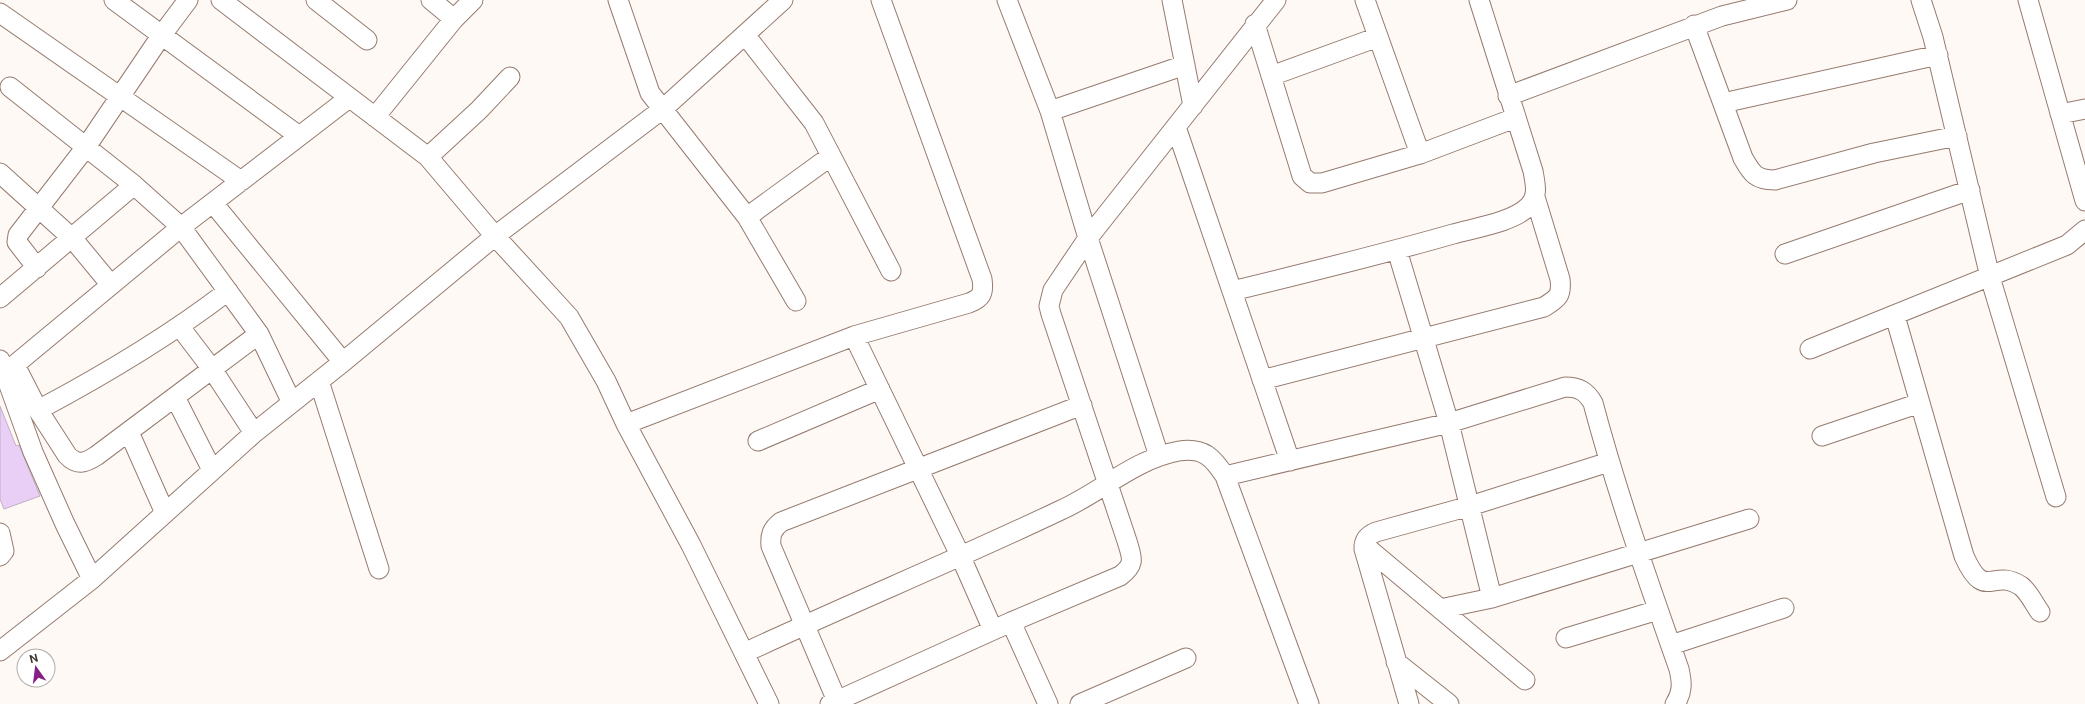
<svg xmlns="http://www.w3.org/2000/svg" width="2085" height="704" viewBox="0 0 2085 704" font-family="'Public Sans',sans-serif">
	<rect width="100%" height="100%" fill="#fff9f6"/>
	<!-- building -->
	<path fill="#e9cff5" stroke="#c0afc8" d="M0 406 16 446 19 445 40 496 4 509 0 499Z"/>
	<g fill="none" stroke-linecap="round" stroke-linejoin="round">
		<!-- minor casing -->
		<g stroke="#957b6e" stroke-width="21">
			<path id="minor" d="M114 0 299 136
				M221 0 428 157 495 236 569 317 606 381 626 424 691 545 769 704
				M316 0 367 40
				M431 0 454 19
				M618 0 650 93 747 217 796 301
				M1007 0 1050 111 1088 238 1159 456
				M1172 0 1193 106
				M1365 0 1420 154
				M1921 0 1933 37 1990 277 2056 497
				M2028 0 2085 201
				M0 13 241 181
				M1255 24 1299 166 1302 176 1310 183H1322L1420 154 1515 118
				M1694 25 1743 158C1752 174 1756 180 1775 180L1874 153 1957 136
				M746 36 814 123 891 271
				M1271 76 1378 37
				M10 87 134 185 181 227 259 334 292 403
				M1508 96 1722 16 1787 0
				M1723 103 1938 55
				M1050 111 1185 65
				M2060 114 2085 109
				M375 117 454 19 473 0
				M1176 127 1290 461
				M428 157 479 110 510 77
				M0 173 73 239 111 285
				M213 203 343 362
				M747 217 831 156
				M1397 250 1449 423 1492 598
				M1785 254 1970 190
				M37 268 17 242 18 235 86 147 161 36 188 0
				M1232 291C1306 273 1380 255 1453 234 1474 228 1514 222 1529 206 1539 196 1535 183 1533 171L1479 0
				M0 298 134 185
				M1895 316 1964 556C1985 603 1992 567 2021 586 2029 592 2034 604 2040 612
				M180 327 212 369 254 433
				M854 336 960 555 993 630
				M1810 349 2067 245 2085 230
				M0 360 33 452 65 524 92 579
				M15 365 38 410 67 455C77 466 85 463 96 456L259 334
				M5 373 181 227 349 98
				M1262 380 1544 307C1558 298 1562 296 1560 279L1535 197
				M319 381 379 569
				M175 397 212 470
				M38 410C104 375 168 337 228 291
				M626 424 854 336 969 303C982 298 984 293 982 279L881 0
				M129 432 165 513
				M1822 436 1920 403
				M758 441 880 389
				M1225 476 1449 423 1565 387C1579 387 1586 391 1593 403 1617 493 1648 581 1679 669 1682 682 1683 692 1675 704
				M0 533 4 551 0 556
				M1364 545 1525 680
				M1440 609 1492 598 1749 519
				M1011 622 1048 704
				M1566 638 1658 610
				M1671 645 1784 608
				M0 651 92 579 254 433 343 362 495 236 664 108 783 0
				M744 653C849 604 956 560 1061 510 1101 492 1135 459 1179 451 1204 447 1213 458 1225 476L1309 704
				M1396 662 1449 704
				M837 701 771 546C770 535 772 529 781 522L1082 405
				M830 704 1011 622 1120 576C1136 564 1132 558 1127 541L1051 314 1049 306 1053 290 1088 238 1276 0
				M1080 704 1186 658
				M1409 704 1364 549C1364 540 1367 536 1376 532L1470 506 1609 462"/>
		</g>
		<!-- minor -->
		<use href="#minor" stroke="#fff" stroke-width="19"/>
	</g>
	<!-- north arrow -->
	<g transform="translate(36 668) rotate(346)"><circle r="19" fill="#ffffff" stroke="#b2adab"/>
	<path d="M0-3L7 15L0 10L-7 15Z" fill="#871f87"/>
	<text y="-6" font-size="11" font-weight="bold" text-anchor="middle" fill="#3e322d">N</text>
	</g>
</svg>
